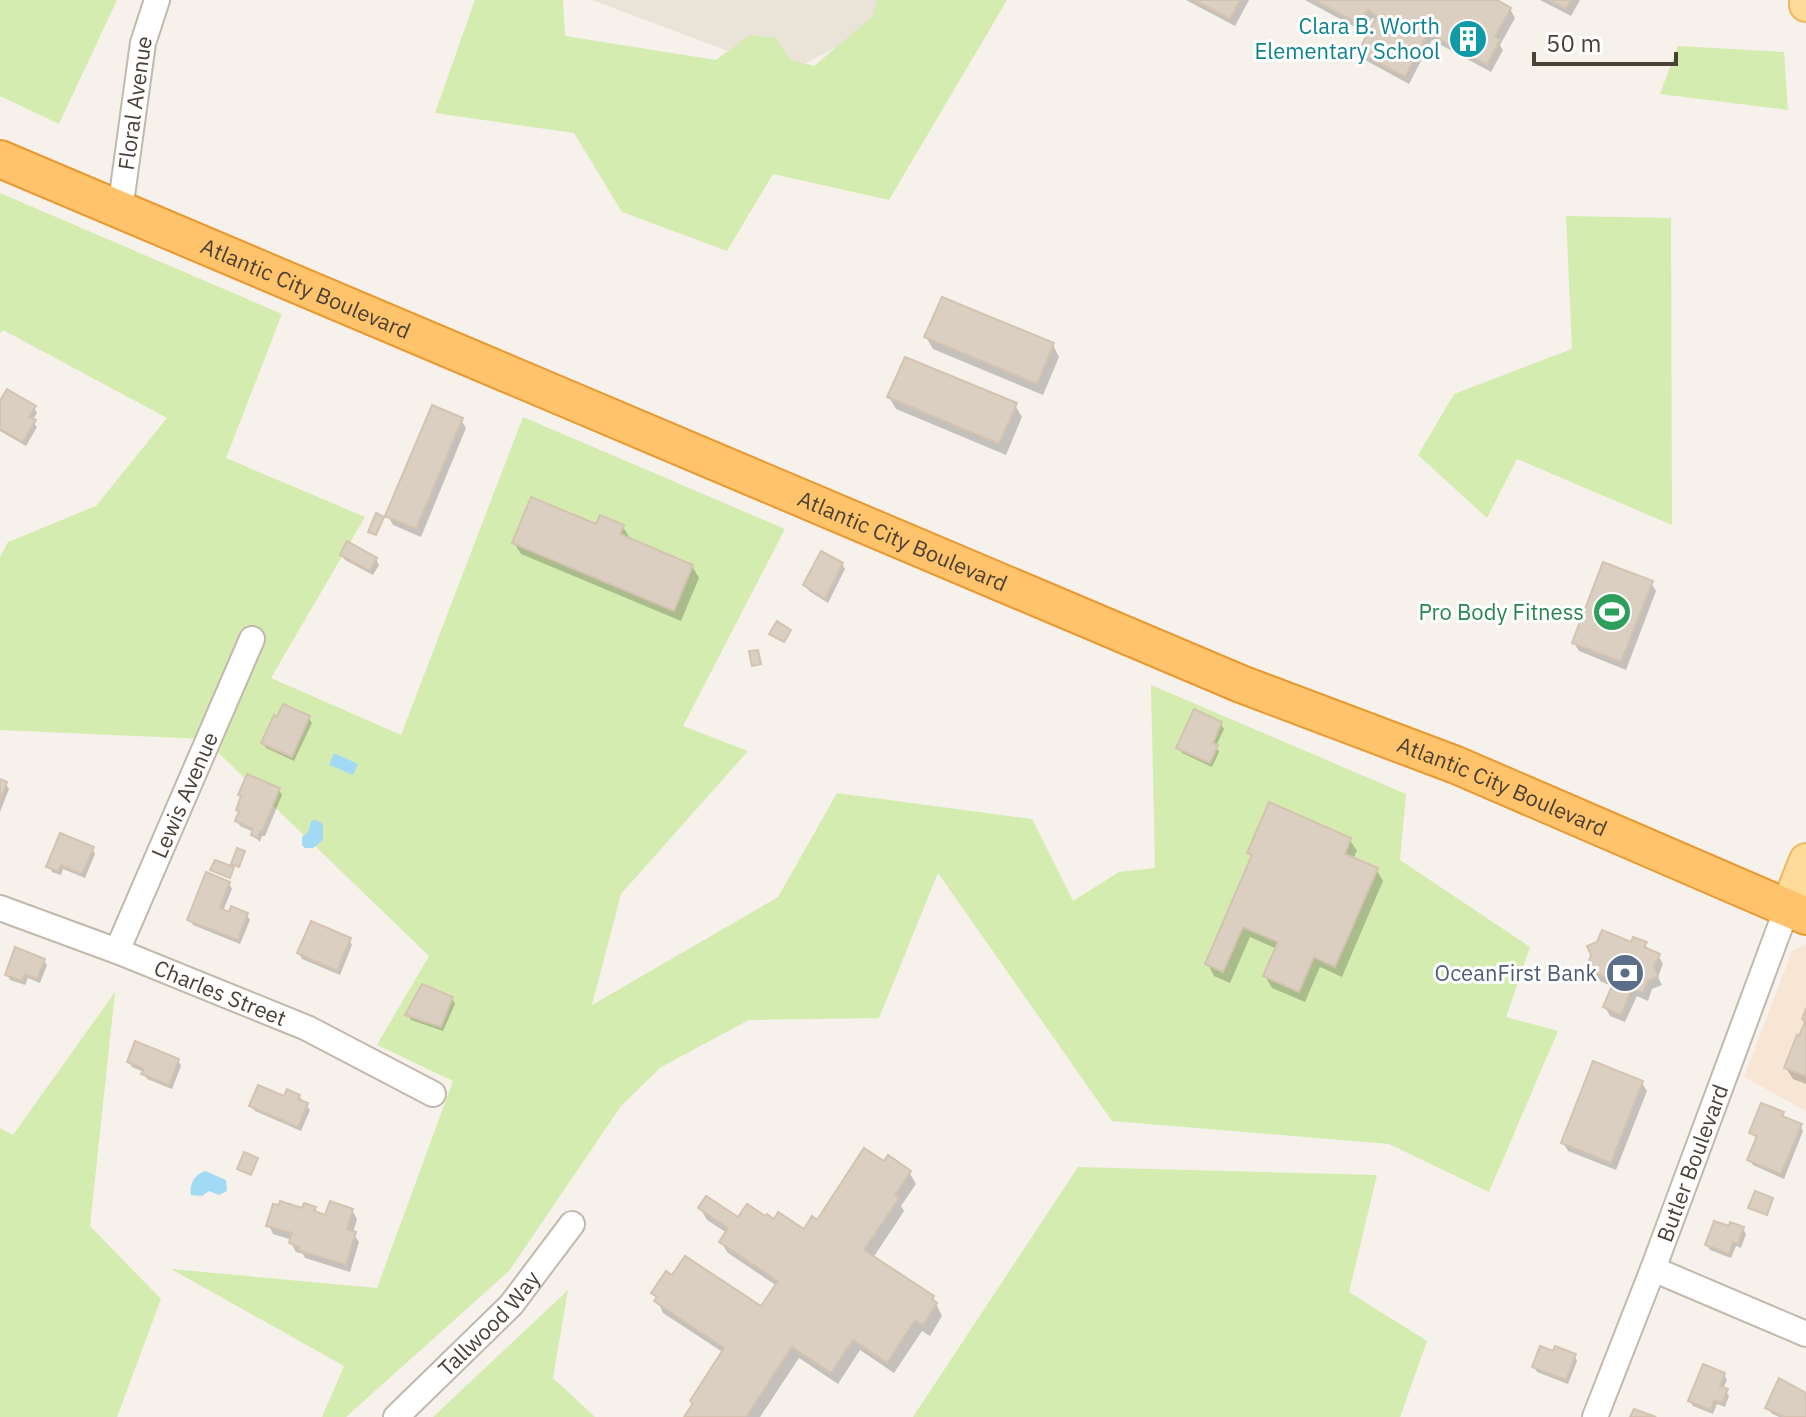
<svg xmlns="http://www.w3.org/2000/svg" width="1806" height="1417" viewBox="0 0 1806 1417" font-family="'IBM Plex Sans',sans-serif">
	<rect width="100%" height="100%" fill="#f6f1ea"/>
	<!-- residential -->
	<path fill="#eae3d7" d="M592 0H896L890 19 787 73Z"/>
	<!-- commercial -->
	<path fill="#f8e6d4" d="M1806 944V1111L1744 1077 1792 951Z"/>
	<!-- green -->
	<path fill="#d5ecb0" d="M0 0H117L59 124 0 96Z
		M475 0H563L565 36 716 60 750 35 775 38 791 60 814 66 872 17 878 0H1007L889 200 773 174 727 251 622 212 574 133 435 113Z
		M1678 46 1784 52 1788 110 1660 94Z
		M0 193 282 314 226 458 365 517 271 678 401 735 523 417 785 529 683 726 748 751 621 894 592 1005 778 897 837 793 1032 819 1073 901 1119 872 1155 868 1151 685 1406 794 1400 860 1530 947 1506 1017 1558 1031 1489 1192 1389 1144 1112 1121 938 873 879 1018 749 1020 661 1067 621 1106 509 1271 346 1417H322L344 1366 171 1269 377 1288 453 1081 377 1045 429 956 204 739 0 730V557L8 542 96 506 167 418 3 330 0 334Z
		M1566 216 1671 218 1672 525 1517 459 1487 518 1418 455 1454 394 1572 349Z
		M115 992 90 1226 161 1299 117 1417H0V1128L13 1135Z
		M1078 1167 1377 1175 1349 1292 1427 1341 1400 1417H913Z
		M568 1290 553 1378 595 1417H433Z"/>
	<!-- water -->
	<path fill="#a2daf6" d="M334 753 358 764 353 775 329 765Z
		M316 820 323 824V840L313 848H305L302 845V837L308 832 311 821Z
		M205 1171 226 1180 227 1191 219 1195 209 1191 202 1196 191 1195C189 1185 194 1175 205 1171Z"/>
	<!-- shadow -->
	<path fill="#0003" d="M1186 0H1249L1235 26Z
		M1305 0H1492L1510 9 1515 18 1500 45 1503 50 1491 72 1432 40 1409 84 1365 60 1360 52 1377 20 1372 18 1364 32Z
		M1540 0H1580L1571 16Z
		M926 337 1053 345 1059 357 1043 395 933 349Z
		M889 397 1015 405 1022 417 1006 455 896 409Z
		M0 405 34 408 37 413 32 421 37 427 26 446 0 431Z
		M461 420 466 428 421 537 393 525 388 516Z
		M597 527H623L630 538 692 566 699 578 681 621 521 554 514 543Z
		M342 554 376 559 379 565 373 575 345 560Z
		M842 564 845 569 828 603 809 591 806 585Z
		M1651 583 1656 591 1626 670 1579 651 1574 643Z
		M309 718 312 723 294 761 266 748 263 743Z
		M1221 724 1224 729 1216 746 1219 752 1212 767 1182 753 1179 748Z
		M0 781 6 784 9 789 0 812Z
		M279 790 282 795 265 836H262L260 842 253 835 254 832 240 826 237 821 240 814 238 810 242 799 240 795Z
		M1350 840 1357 851 1353 859 1376 869 1383 881 1342 977 1320 967 1305 1002 1272 988 1265 976 1277 949 1250 937 1230 983 1214 976 1208 964 1253 859 1249 853Z
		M92 848 95 854 85 878 63 869 61 875 52 872 49 866Z
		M229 884 232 889 223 911 247 915 250 920 240 944 193 925 190 920Z
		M349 940 352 945 340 975 302 959 299 953Z
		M1645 944 1650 952 1658 955 1663 964 1658 977 1662 985 1652 989 1648 1001 1637 996 1625 1022 1610 1016 1605 1007 1614 987 1593 978 1588 969 1632 945Z
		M44 960 47 965 40 983 28 978 25 985 10 980 7 974Z
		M452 998 455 1004 443 1031 411 1020 408 1015Z
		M1806 1025V1084L1793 1079 1786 1068Z
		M178 1060 181 1066 172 1089 147 1079 144 1072 132 1067 129 1062Z
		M1642 1083 1647 1091 1616 1170 1568 1151 1563 1143Z
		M299 1096 310 1110 301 1131 255 1111 252 1106Z
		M1782 1114 1786 1120 1800 1126 1803 1131 1784 1179 1753 1165 1750 1160 1758 1140 1751 1133Z
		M884 1164 909 1172 916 1184 901 1206 904 1211 873 1258 933 1297 942 1316 930 1336 922 1331 894 1373 860 1350 838 1384 799 1358 760 1417H686L724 1353 663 1313 654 1293 761 1309 777 1286 728 1253 721 1242 727 1233 707 1220 700 1208 739 1220 765 1219 805 1232Z
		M315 1208 318 1215 326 1217 352 1210 357 1219 353 1233 359 1242 350 1272 305 1258 303 1254 296 1252 291 1243 292 1240 273 1234 269 1225 304 1210Z
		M1743 1229 1746 1234 1741 1248 1736 1246 1731 1258 1710 1250 1707 1245Z
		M1554 1353 1574 1355 1577 1361 1568 1384 1537 1372 1534 1367Z
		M1724 1374 1727 1380 1723 1389 1729 1396 1725 1407 1717 1404 1713 1414 1693 1406 1690 1401Z
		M1806 1395V1417H1779L1771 1413 1768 1408Z"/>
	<!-- building -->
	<path fill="#dbcfc1" stroke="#d4c3b0" stroke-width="2" d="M1194 0H1240L1230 19Z
		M1314 0H1497L1511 8 1495 37 1500 40 1487 65 1428 33 1405 77 1358 52 1377 16 1367 10 1359 24Z
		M1549 0H1571L1566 9Z
		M942 297 1054 343 1037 384 924 337Z
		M905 357 1017 403 999 444 887 397Z
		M7 389 36 406 29 417 36 420 23 442 0 429V401Z
		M432 405 463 418 416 529 385 516Z
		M531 497 596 524 600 515 624 525 620 534 693 565 674 611 512 543Z
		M376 513 384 517 376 535 368 532Z
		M347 541 377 558 370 571 340 555Z
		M821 551 843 563 825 599 803 585Z
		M1603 562 1653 581 1621 662 1572 643Z
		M777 621 791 630 784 642 769 634Z
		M758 650 761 664 752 666 749 651Z
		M283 704 310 716 292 757 261 743 274 715 277 717Z
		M1194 709 1222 722 1213 743 1218 745 1210 763 1176 748Z
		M247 774 280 788 262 832 260 831 257 838 251 835 253 829 235 821 239 811 236 810 241 796 238 795Z
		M0 779 7 782 0 801Z
		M1269 802 1351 838 1345 854 1378 868 1335 967 1314 957 1299 992 1263 976 1278 942 1243 927 1223 972 1205 964 1252 855 1247 853Z
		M60 833 94 847 82 874 61 865 58 871 46 867Z
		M237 848 245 851 239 867 231 864Z
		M215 860 234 867 230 878 210 870Z
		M206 872 230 882 220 908 229 912 231 906 248 913 238 940 187 920Z
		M311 921 351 938 337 971 297 953Z
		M1602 930 1631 942 1633 937 1647 942 1644 947 1660 954 1654 967 1658 976 1648 981 1643 993 1632 988 1621 1015 1603 1007 1614 981 1586 969 1591 955 1587 946 1597 942Z
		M15 947 45 959 37 979 25 974 22 981 5 975Z
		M422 984 453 997 441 1027 405 1015Z
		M1806 1008V1076L1784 1068 1797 1035 1799 1036 1805 1022 1802 1019Z
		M135 1041 179 1059 169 1085 141 1074 144 1069 127 1062Z
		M1593 1061 1643 1081 1611 1163 1561 1143Z
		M258 1085 284 1096 287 1089 300 1095 298 1099 308 1103 298 1127 249 1106Z
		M1761 1103 1784 1112 1782 1116 1802 1124 1781 1174 1747 1160 1757 1136 1749 1133Z
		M864 1148 884 1161 888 1155 911 1171 895 1195 899 1198 864 1250 934 1296 932 1299 937 1303 923 1325 915 1320 887 1363 853 1340 831 1373 792 1347 746 1417H684L693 1403 690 1401 724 1348 654 1301 657 1297 651 1293 666 1271 672 1275 685 1256 761 1306 778 1281 719 1242 728 1228 698 1208 706 1196 738 1217 747 1204 765 1216 767 1214 774 1219 778 1212 804 1229 812 1216 817 1220Z
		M244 1152 258 1158 251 1175 237 1169Z
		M1755 1191 1773 1198 1767 1215 1748 1208Z
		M280 1201 302 1208 304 1203 316 1207 314 1211 325 1215 330 1201 353 1209 347 1229 356 1232 346 1265 298 1250 299 1247 289 1243 292 1233 266 1226 273 1204 279 1205Z
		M1714 1221 1729 1226 1730 1222 1744 1227 1738 1244 1733 1242 1729 1254 1705 1245Z
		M1540 1346 1553 1351 1555 1346 1576 1354 1566 1380 1532 1367Z
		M1703 1364 1725 1373 1720 1386 1728 1389 1722 1403 1714 1400 1711 1410 1688 1401Z
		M1779 1378 1806 1393V1417H1785L1765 1408Z
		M1634 1409 1656 1417H1630Z"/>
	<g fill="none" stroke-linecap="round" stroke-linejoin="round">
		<!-- minor casing -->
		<g stroke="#c2b8ab" stroke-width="28">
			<g id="minor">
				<path id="s1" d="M120 210 143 43 157 0"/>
				<path id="s2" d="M0 908 117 951 307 1028 433 1094"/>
				<path id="s3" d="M117 951 252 639"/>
				<path d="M1653 1269 1806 1334"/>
				<path id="s4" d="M396 1417 511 1305 572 1224"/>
				<path id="s5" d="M1595 1417 1653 1269 1787 908"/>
			</g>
		</g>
		<!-- major casing -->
		<g stroke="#edb860" stroke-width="36">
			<path id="major" d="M1806 0V5
				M1787 908 1806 860"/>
		</g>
		<!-- highway casing -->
		<g stroke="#e99830" stroke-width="40">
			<g id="highway">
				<path id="s6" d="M0 159 1241 684 1456 765 1806 916"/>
			</g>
		</g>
		<!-- minor -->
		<use href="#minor" stroke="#fff" stroke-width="24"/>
		<!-- major -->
		<use href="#major" stroke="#ffdb99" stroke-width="32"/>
		<!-- highway -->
		<use href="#highway" stroke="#ffc36b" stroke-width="36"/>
	</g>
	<!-- icons -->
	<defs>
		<g id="building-disc" transform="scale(2)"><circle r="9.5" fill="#0f9aa8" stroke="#fff"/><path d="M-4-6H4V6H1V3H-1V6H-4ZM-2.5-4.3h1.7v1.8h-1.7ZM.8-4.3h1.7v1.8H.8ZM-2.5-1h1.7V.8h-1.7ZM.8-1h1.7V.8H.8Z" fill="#fff"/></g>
		<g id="stadium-disc" transform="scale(2)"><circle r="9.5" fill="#2e9e5b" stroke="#fff"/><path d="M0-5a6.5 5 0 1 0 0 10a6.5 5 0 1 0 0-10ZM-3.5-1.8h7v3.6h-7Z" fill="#fff"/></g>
		<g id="bank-disc" transform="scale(2)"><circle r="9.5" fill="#5c6f8a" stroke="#fff"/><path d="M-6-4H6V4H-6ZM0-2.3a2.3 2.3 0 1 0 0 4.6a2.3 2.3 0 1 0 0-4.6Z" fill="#fff"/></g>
	</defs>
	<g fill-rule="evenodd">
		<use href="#building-disc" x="1468" y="39"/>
		<use href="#stadium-disc" x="1612" y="612"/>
		<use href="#bank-disc" x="1625" y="973"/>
	</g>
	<g text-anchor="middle" stroke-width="6" stroke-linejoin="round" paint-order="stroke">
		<!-- culture labels -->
		<g font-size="22" fill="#0d838f" stroke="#fff" text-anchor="end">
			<text x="1440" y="34">Clara B. Worth<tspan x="1440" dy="25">Elementary School</tspan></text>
		</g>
		<!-- street labels -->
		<g font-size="22" fill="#4a4137" stroke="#fff">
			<text dy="8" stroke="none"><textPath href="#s1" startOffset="108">Floral Avenue</textPath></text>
			<text dy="8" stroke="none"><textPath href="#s6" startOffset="332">Atlantic City Boulevard</textPath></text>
			<text dy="8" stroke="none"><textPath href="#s6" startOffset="980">Atlantic City Boulevard</textPath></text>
			<text dy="8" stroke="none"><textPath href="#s6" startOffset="1628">Atlantic City Boulevard</textPath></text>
			<text dy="8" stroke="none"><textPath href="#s3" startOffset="170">Lewis Avenue</textPath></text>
			<text dy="8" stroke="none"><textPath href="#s2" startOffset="236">Charles Street</textPath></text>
			<text dy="8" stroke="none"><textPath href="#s5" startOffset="272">Butler Boulevard</textPath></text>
			<text dy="8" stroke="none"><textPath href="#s4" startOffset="132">Tallwood Way</textPath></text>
		</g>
		<!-- leisure labels -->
		<g font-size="22" fill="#27864d" stroke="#fff" text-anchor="end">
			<text x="1584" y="620">Pro Body Fitness</text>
		</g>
		<!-- service labels -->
		<g font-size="22" fill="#4e5e75" stroke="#fff" text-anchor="end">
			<text x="1597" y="981">OceanFirst Bank</text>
		</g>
	</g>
	<!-- scale -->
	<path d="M1534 52v12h142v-12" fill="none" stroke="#4a4137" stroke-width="4"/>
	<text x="1546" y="52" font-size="24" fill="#4a4137" stroke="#ffffff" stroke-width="6" paint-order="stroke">50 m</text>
</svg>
